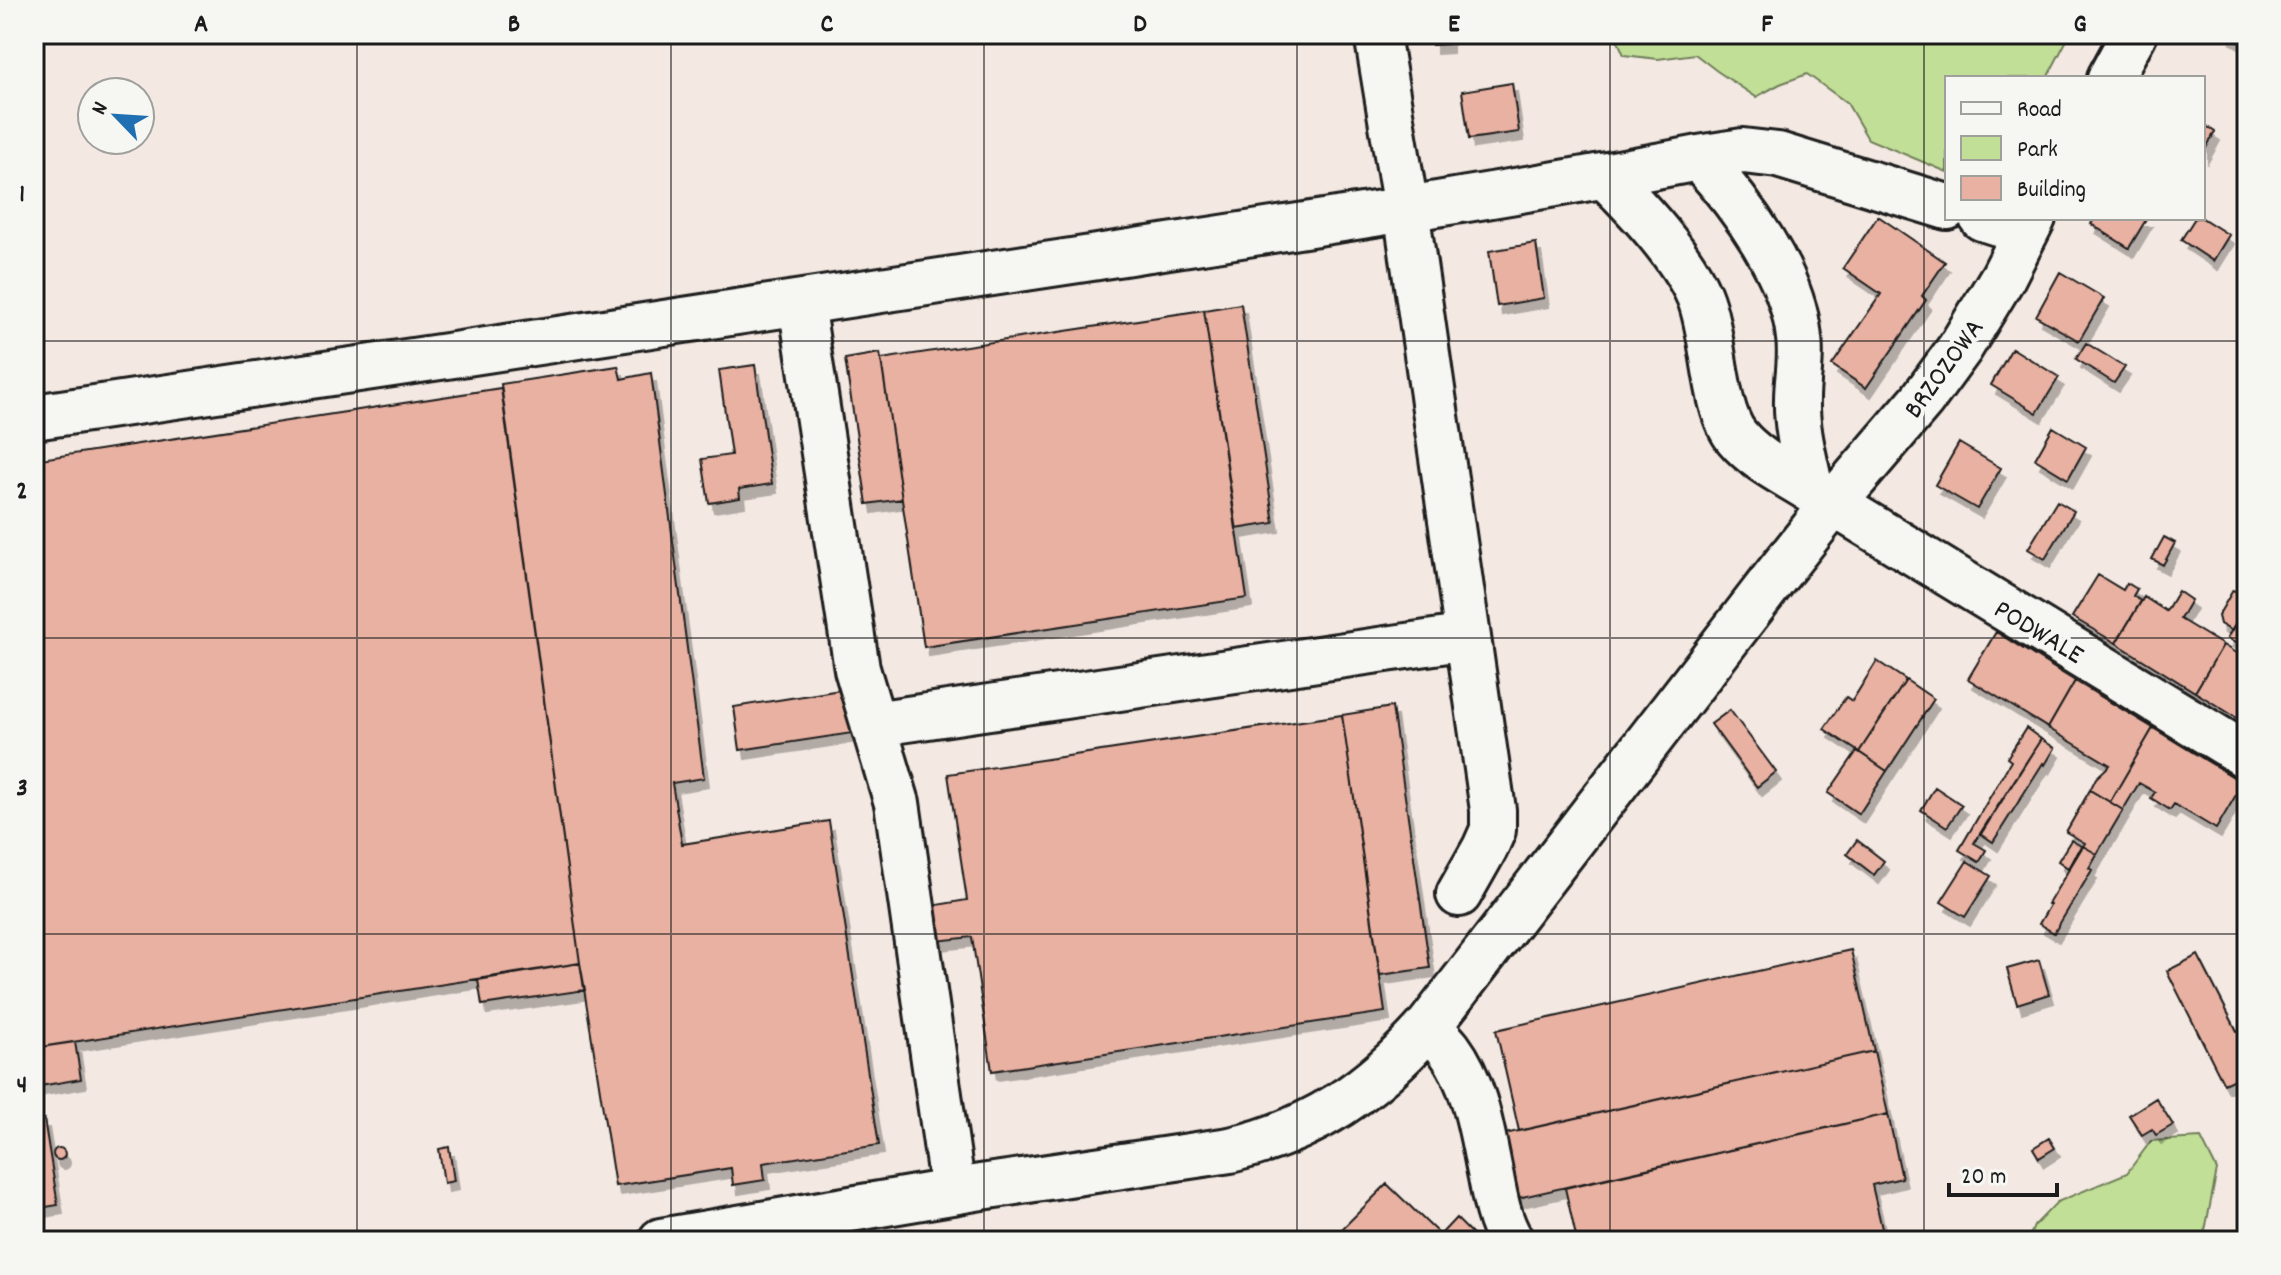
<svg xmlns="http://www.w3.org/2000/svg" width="2281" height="1275" viewBox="0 0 2281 1275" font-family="Dekko,sans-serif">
	<defs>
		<filter id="shadow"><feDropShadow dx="5" dy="9" stdDeviation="0" flood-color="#0004"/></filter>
	</defs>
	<rect width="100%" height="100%" fill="#f3e8e2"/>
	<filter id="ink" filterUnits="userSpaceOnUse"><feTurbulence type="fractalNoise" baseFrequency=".0125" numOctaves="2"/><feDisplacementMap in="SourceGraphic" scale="16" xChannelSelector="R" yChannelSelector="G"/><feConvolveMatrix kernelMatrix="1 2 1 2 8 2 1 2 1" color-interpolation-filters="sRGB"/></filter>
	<g filter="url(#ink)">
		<!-- green -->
		<path fill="#c2df97" stroke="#6f7e5a" stroke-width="2" d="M1615 34H2070L2047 78H1947V172L1868 139 1847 103 1807 74 1780 84 1756 97 1717 71 1695 54 1658 59 1624 55Z
			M2201 1138 2217 1170 2203 1241H2015L2029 1238 2034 1226 2057 1202 2127 1173 2151 1141Z"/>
		<!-- building -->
		<path fill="#e9b1a1" stroke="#1c1c1c" stroke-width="2" filter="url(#shadow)" d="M1432 34H1448V44L1432 45Z
			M2225 34H2247V46Z
			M1512 83 1519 132 1469 139 1462 91Z
			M2203 124 2215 132 2203 153Z
			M1878 216 1945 262 1922 296 1926 300 1866 388 1832 365 1881 294 1843 268Z
			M2095 218H2147L2129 248 2091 224Z
			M2195 218H2202L2229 235 2213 261 2181 240Z
			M1536 243 1544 298 1497 306 1489 251Z
			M2060 272 2104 298 2079 341 2036 316Z
			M1241 304 1274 523 1236 529 1204 310Z
			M1204 310 1247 598 924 647 881 359Z
			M2086 343 2125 367 2114 383 2076 359Z
			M2012 348 2059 377 2037 413 1991 385Z
			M880 353 902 499 867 504 845 359Z
			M755 365 772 484 739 489 740 498 709 503 702 459 731 455 719 370Z
			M618 366 621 379 651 373 704 778 672 783 682 844 829 821 879 1145 763 1163 765 1180 733 1185 731 1168 615 1186 580 963 501 384Z
			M501 388 580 963 34 1048V460Z
			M2053 427 2086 447 2068 479 2035 459Z
			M1959 443 2001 468 1977 509 1935 485Z
			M2057 501 2074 511 2045 559 2028 549Z
			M2245 509 2247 510V526L2238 521Z
			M2164 537 2175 543 2163 565 2152 559Z
			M2098 575 2123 590 2127 583 2137 589 2133 596 2141 601 2116 643 2072 617Z
			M2247 579V605L2232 631 2220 624 2218 616 2233 590 2239 593Z
			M2178 591 2191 600 2180 619 2223 645 2195 692 2116 643 2144 597 2166 611Z
			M2247 605V638L2241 637 2237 644 2227 638Z
			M1996 632 2075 681 2048 728 1968 679Z
			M2223 645 2247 660V724L2195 692Z
			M1877 661 1906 680 1859 752 1824 729 1846 697 1852 701Z
			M1906 680 1934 699 1887 771 1859 752Z
			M2075 681 2153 728 2110 802 2090 790 2096 778 2110 765 2048 728Z
			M853 688 859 732 740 750 734 707Z
			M1392 707 1430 968 1380 975 1342 715Z
			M1730 710 1776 772 1757 787 1711 724Z
			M1342 715 1385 1012 992 1071 972 937 936 941 931 906 967 900 948 774Z
			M2026 728 2041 739 1974 843 1986 850 1979 862 1959 850 2011 761 2007 758Z
			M2153 728 2243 783 2216 829 2174 804 2170 810 2151 798 2155 792 2139 783 2123 810 2110 802Z
			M2041 739 2055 748 2045 765 2043 763 1993 842 1981 834Z
			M1857 751 1887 771 1859 814 1828 793Z
			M1935 787 1962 805 1947 827 1921 810Z
			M2090 790 2123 810 2097 854 2083 846 2085 843 2066 832Z
			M1857 840 1884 861 1874 875 1847 854Z
			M2071 840 2081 846 2068 868 2058 861Z
			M2083 846 2097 854 2089 868 2092 870 2054 933 2039 924 2050 905 2048 904Z
			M1967 861 1991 876 1965 917 1941 902Z
			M1851 950 1874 1051 1519 1131 1496 1030Z
			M2198 955 2237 1031 2247 1025V1073L2224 1084 2167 971Z
			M2039 960 2049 994 2017 1004 2007 969Z
			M580 963 585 990 482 1005 478 980Z
			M75 1042 81 1079 34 1087V1048Z
			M1874 1051 1888 1114 1509 1200 1496 1136Z
			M2156 1098 2173 1125 2156 1135 2152 1129 2142 1135 2129 1115Z
			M1888 1114 1902 1178 1872 1185 1883 1233 1850 1241H1577L1565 1188Z
			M44 1119 58 1205 34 1209V1121Z
			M2049 1138 2055 1148 2039 1158 2033 1148Z
			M449 1147 454 1181 444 1183 439 1149Z
			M53 1154a6 6 0 1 1 12 0a6 6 0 1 1-12 0Z
			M1387 1184 1440 1235 1446 1241H1330Z
			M1456 1218 1479 1241H1446L1440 1235Z
			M935 1231 936 1241H869Z"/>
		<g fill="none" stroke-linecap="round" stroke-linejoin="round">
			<!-- minor casing -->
			<g stroke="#1c1c1c" stroke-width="50">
				<path id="minor" d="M1377 34 1406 209 1493 810V830L1485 848 1459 894
					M2110 78 2134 34
					M1699 158 1743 151 1778 155 1947 207
					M1605 176C1637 208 1681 254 1699 296 1715 334 1713 408 1737 437 1756 460 1786 474 1811 490
					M1982 218 2026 232
					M801 303 857 669 897 803 953 1192
					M34 417C389 365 743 312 1098 257 1298 226 1500 196 1699 158 1742 205 1793 274 1799 338 1802 359 1797 379 1797 399 1796 430 1805 461 1811 490L2247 756
					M873 724 1468 637
					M1428 1027C1435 1034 1443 1041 1449 1049 1476 1085 1482 1134 1491 1177 1495 1199 1499 1221 1511 1241
					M661 1241 981 1187 1230 1150C1313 1131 1372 1090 1428 1027L1776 576 1833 504 1922 400 1960 348 2003 277 2033 218"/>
			</g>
			<!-- minor -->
			<use href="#minor" stroke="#f6f6f2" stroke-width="44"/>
		</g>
	</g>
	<!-- grid -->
	<path fill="none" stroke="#1c1c1c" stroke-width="2" stroke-opacity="0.55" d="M357 34V1241M671 34V1241M984 34V1241M1297 34V1241M1610 34V1241M1924 34V1241M34 341H2247M34 638H2247M34 934H2247"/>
	<g text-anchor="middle" stroke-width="8" stroke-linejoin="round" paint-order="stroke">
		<!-- street labels -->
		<g font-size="28" fill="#1c1c1c" stroke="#f6f6f2">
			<text transform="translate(1942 367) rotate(-54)" y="10">BRZOZOWA</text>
			<text transform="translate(2040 630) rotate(31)" y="10">PODWALE</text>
		</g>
	</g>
	<!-- margin -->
	<rect width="2281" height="1275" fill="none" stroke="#f6f6f2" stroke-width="88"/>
	<!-- legend -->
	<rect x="1945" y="76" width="260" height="144" fill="#f6f6f2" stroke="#9f9f9c" stroke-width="2"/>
	<rect x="1961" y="102" width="40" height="12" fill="#f6f6f2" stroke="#9f9f9c" stroke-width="2"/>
	<text x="2017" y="116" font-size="24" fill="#1c1c1c">Road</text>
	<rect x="1961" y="136" width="40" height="24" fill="#c2df97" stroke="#9f9f9c" stroke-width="2"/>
	<text x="2017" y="156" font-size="24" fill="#1c1c1c">Park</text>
	<rect x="1961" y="176" width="40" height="24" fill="#e9b1a1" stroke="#9f9f9c" stroke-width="2"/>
	<text x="2017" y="196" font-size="24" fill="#1c1c1c">Building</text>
	<!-- north arrow -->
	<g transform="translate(116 116) rotate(295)"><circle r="38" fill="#f6f6f2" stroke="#9f9f9c" stroke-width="2"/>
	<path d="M0-6L14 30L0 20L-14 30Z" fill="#1f6fb2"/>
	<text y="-12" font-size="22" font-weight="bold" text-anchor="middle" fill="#1c1c1c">N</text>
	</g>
	<!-- scale -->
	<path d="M1949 1183v12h108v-12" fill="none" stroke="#1c1c1c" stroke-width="4"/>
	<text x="1961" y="1183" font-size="24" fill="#1c1c1c" stroke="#f6f6f2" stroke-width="6" paint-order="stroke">20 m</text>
	<rect x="44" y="44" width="2193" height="1187" fill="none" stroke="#1c1c1c" stroke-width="3"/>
	<g font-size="26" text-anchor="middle" font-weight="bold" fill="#1c1c1c">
		<text x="201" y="31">A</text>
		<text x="514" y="31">B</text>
		<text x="827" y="31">C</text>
		<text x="1140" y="31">D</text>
		<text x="1454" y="31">E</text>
		<text x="1767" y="31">F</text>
		<text x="2080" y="31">G</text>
		<text x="22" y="201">1</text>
		<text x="22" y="498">2</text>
		<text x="22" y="795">3</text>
		<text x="22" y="1092">4</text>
	</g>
</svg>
